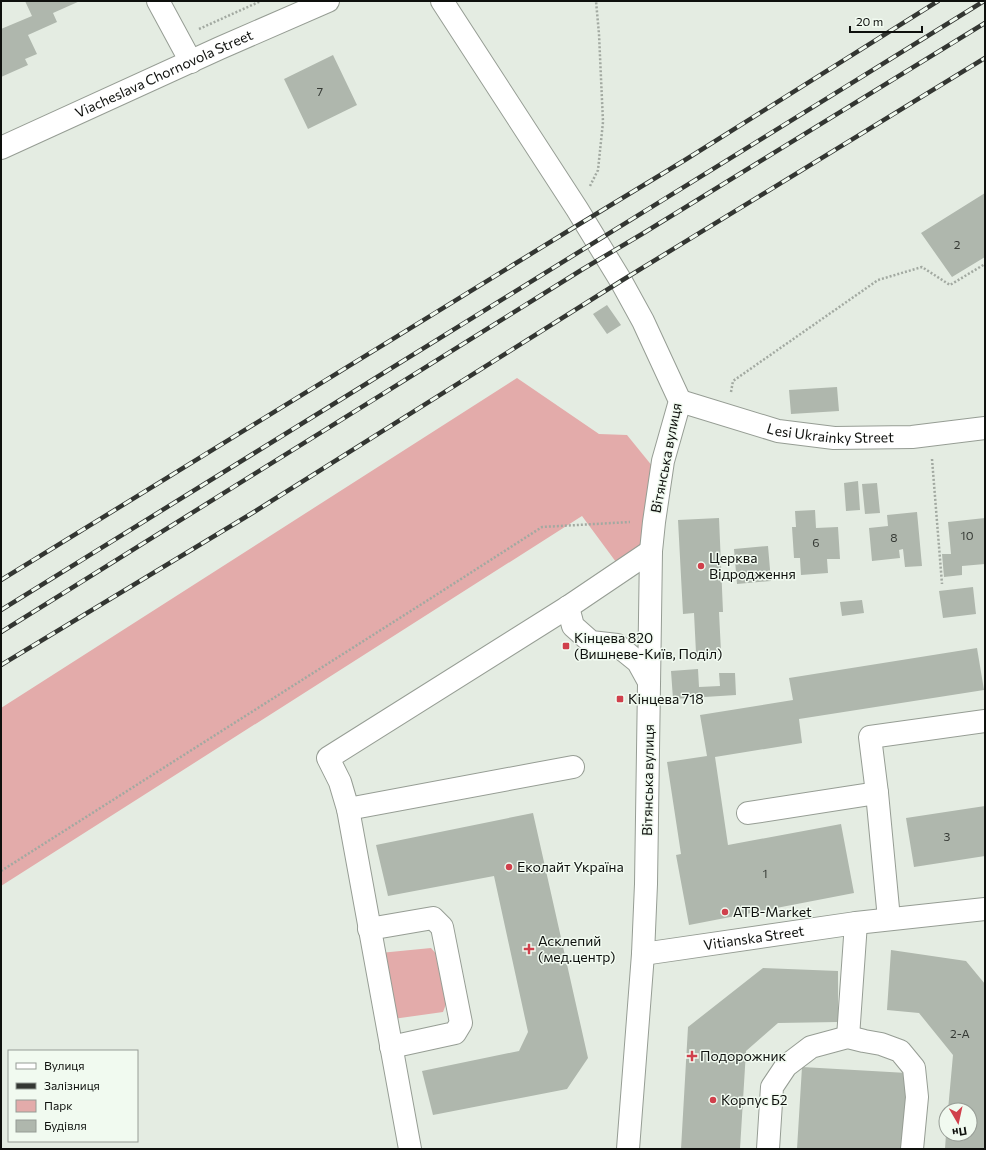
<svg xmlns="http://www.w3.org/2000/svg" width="986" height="1150" viewBox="0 0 986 1150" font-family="Commissioner,sans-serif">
	<rect width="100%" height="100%" fill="#e4ece2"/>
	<!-- green -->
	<path fill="#e3abaa" d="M517 378 599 434 627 435 653 467 645 548 616 562 582 516 1 886V708Z
		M431 948 439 957 448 999 443 1012 393 1019 380 953Z"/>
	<!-- building -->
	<path fill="#afb7ad" d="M25 1H80L53 13 57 22 28 35 37 54 25 59 28 65 1 77V29L32 16Z
		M333 55 357 105 308 129 284 79Z
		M985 193V257L952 277 921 233Z
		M607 305 621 325 607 334 593 314Z
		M837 387 839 411 791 414 789 390Z
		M858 481 860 510 846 511 844 483Z
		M877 483 880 513 865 514 862 484Z
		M815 510 816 528 838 527 840 559H827L828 573 801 575 800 558H794L792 527H796L795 511Z
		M917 512 922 566 905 567 903 549 899 550 900 558 872 561 869 528 888 526 887 515Z
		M719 518 723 612H719L721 652 696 653 694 613 683 614 678 520Z
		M985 518V564L962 566V575L944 577 942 554H951L948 522Z
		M768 546 771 581 737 584 734 549Z
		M973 587 976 614 943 618 939 591Z
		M862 600 864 613 842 616 840 602Z
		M977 648 984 690 799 719 802 743 715 757 728 845 841 824 854 893 689 925 676 855 681 854 667 762 707 756 700 715 793 700 789 678Z
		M698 669 699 687 720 686 719 673H735L736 695 673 699 671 671Z
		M985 806V856L914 867 906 818Z
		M533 813 588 1058 567 1089 433 1115 422 1071 519 1051 528 1032 494 876 388 896 376 845Z
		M891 950 966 961 985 984V1149H945L946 1134H970V1110H948L953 1055 919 1013 887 1010Z
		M763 968 838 971V1022L778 1023 746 1051 740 1149H681L688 1027Z
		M802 1067 907 1073 902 1149H797Z"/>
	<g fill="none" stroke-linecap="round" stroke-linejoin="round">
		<!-- minor casing -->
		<g stroke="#969d94" stroke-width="24">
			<g id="minor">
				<path d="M158 1 191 62"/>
				<path d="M442 1 577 209 621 281 643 321 680 401 663 461 654 522 651 551 646 884 643 954 628 1149"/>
				<path id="s1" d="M1 148 220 48 328 1"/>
				<path id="s2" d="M680 401 778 431 834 438 912 437 985 428"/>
				<path d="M568 607 573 626 591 642 617 645 638 662 649 682"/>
				<path d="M348 809 573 767"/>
				<path d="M748 813 877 793"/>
				<path d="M889 919 877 793 870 737 985 721"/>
				<path d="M369 929 433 918 442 927 461 1023 455 1033 391 1047"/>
				<path id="s3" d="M643 954 856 923 985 909"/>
				<path d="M848 1037 856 923"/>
				<path d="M410 1149 348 809 340 782 328 758 568 607 651 551"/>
				<path d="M768 1149 772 1087 786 1066 811 1047 848 1037 864 1041 881 1044 900 1051 914 1068 917 1097 912 1149"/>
			</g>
		</g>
		<!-- path -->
		<path stroke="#a2a9a1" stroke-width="2.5" stroke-dasharray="2 2" stroke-linecap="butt" d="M199 29 261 1
			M590 186 598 170 603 122 599 34 596 1
			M731 392 733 381 878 280 922 267 950 285 985 264
			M932 459 942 584
			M1 871 436 595 542 527 630 522"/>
		<!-- minor -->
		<use href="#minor" stroke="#fff" stroke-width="22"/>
		<!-- rail casing -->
		<g stroke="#333632" stroke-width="4.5">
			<path id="rail" d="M1 580 573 228 685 160 938 1
				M1 610 984 1
				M1 632 583 269 642 234 985 23
				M1 665 254 512 621 281 985 58"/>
		</g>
		<!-- rail -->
		<use href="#rail" stroke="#f1faf0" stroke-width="3" stroke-dasharray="9" stroke-linecap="butt"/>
	</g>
	<!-- markers -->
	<g fill="#d0404c" stroke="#f1faf0" stroke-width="1.5">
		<circle cx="701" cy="566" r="4"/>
		<rect x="562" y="642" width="8" height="8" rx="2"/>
		<rect x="616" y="695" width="8" height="8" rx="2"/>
		<circle cx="509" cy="867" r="4"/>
		<circle cx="725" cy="912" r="4"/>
		<path d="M527 943h4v4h4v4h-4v4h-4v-4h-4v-4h4z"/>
		<path d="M690 1050h4v4h4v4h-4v4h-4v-4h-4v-4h4z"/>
		<circle cx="713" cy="1100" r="4"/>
	</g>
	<g text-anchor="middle" stroke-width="3" stroke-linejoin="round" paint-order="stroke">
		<!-- number labels -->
		<g font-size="12" fill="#363a35">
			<text x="320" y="96">7</text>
			<text x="957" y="249">2</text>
			<text x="967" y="540">10</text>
			<text x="894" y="542">8</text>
			<text x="816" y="547">6</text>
			<text x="947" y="841">3</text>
			<text x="765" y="878">1</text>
			<text x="960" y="1038">2-А</text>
		</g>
		<!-- street labels -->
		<g font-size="14" fill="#0e100d" stroke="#f1faf0">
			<text dy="5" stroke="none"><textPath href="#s1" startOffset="179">Viacheslava Chornovola Street</textPath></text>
			<text dy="5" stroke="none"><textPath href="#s2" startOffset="155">Lesi Ukrainky Street</textPath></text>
			<text transform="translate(666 458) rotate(-79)" y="5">Вітянська вулиця</text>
			<text transform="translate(648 780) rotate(-89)" y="5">Вітянська вулиця</text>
			<text dy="5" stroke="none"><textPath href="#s3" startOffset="112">Vitianska Street</textPath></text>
		</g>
		<!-- poi labels -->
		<g font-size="14" fill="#0e100d" stroke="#f1faf0" text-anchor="start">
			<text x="709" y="563">Церква<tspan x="709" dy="16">Відродження</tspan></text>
			<text x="574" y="643">Кінцева 820<tspan x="574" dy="16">(Вишневе-Київ, Поділ)</tspan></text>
			<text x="628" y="704">Кінцева 718</text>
			<text x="517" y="872">Еколайт Україна</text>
			<text x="733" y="917">ATB-Market</text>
			<text x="538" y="946">Асклепий<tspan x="538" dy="16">(мед.центр)</tspan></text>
			<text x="700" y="1061">Подорожник</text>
			<text x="721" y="1105">Корпус Б2</text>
		</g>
	</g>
	<!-- border -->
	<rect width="986" height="1150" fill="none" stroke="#0e100d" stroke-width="4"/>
	<!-- legend -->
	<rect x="8" y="1050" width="130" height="92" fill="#f1faf0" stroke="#969c95"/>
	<rect x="16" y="1063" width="20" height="6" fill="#ffffff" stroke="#969c95"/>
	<text x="44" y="1070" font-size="12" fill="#0e100d">Вулиця</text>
	<rect x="16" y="1083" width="20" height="6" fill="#333632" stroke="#969c95"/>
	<text x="44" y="1090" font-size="12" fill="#0e100d">Залізниця</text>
	<rect x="16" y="1100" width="20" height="12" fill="#e3abaa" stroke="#969c95"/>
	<text x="44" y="1110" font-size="12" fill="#0e100d">Парк</text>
	<rect x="16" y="1120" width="20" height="12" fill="#afb7ad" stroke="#969c95"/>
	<text x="44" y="1130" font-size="12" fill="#0e100d">Будівля</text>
	<!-- north arrow -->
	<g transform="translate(958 1122) rotate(171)"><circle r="19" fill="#f1faf0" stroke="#969c95"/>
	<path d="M0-3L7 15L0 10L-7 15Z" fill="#d0404c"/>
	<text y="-6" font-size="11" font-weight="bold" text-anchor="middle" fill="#0e100d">Пн</text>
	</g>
	<!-- scale -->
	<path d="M850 26v6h72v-6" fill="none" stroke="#0e100d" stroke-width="2"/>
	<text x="856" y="26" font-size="12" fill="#0e100d" stroke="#f1faf0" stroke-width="3" paint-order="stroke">20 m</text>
</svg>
